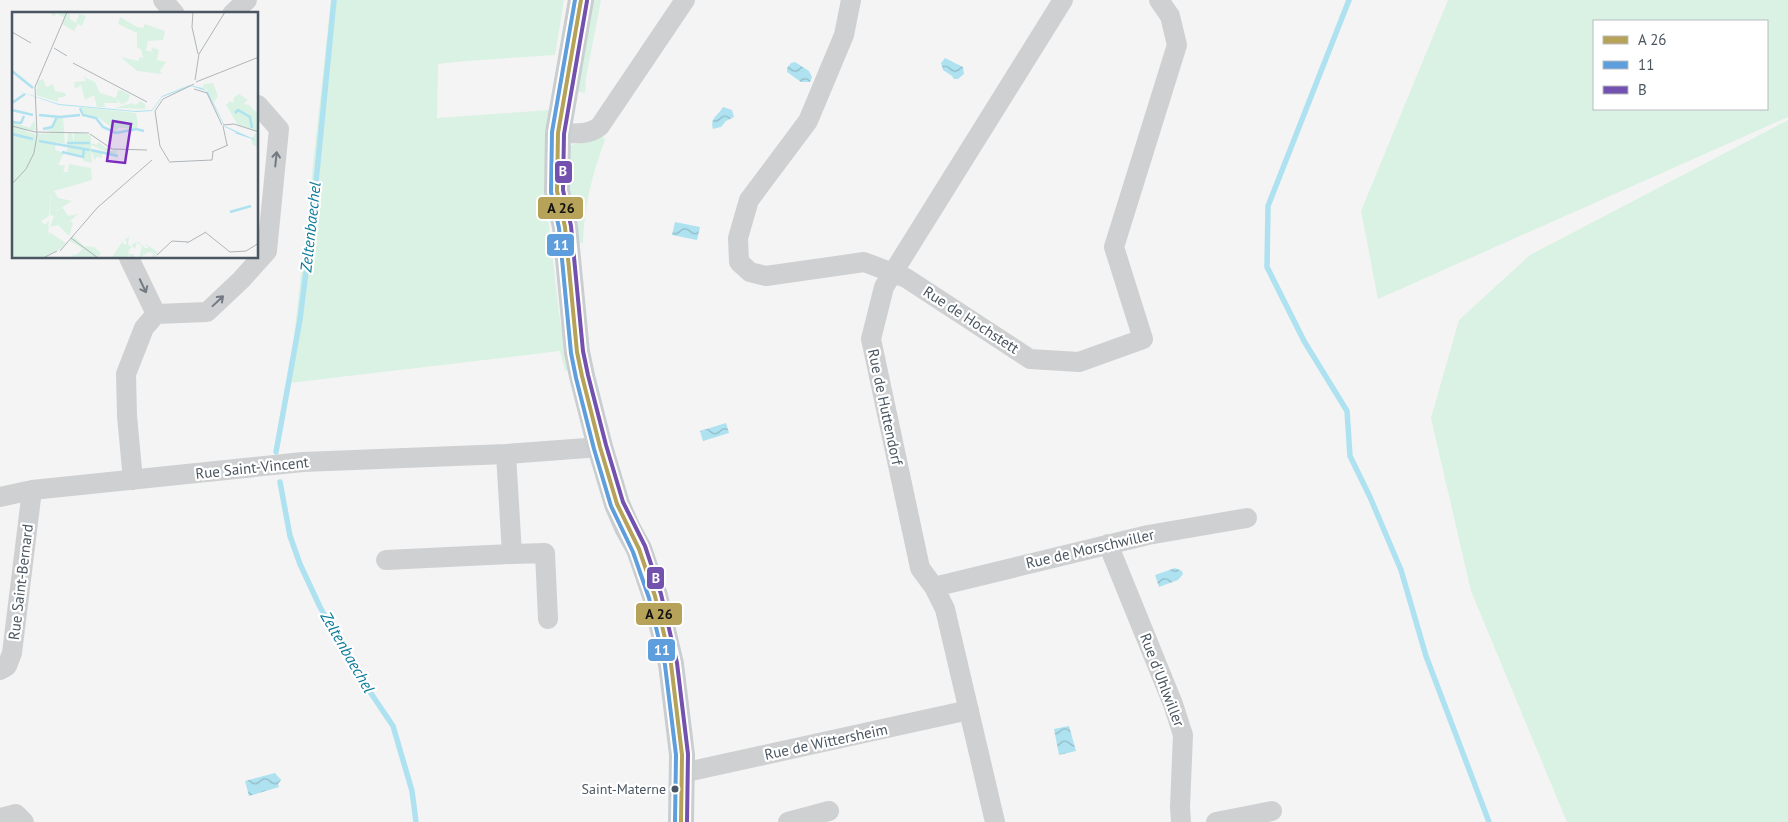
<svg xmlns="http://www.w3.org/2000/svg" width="1788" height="822" viewBox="0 0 1788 822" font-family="'PT Sans',sans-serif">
	<defs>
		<pattern id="water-waves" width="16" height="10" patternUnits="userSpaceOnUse" patternTransform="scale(1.25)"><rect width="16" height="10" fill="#aee2f0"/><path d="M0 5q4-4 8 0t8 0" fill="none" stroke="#90bac6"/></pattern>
	</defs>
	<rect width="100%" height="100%" fill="#f4f4f4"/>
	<!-- green -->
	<path fill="#d9f2e3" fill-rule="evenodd" d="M331 0H564L555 55C516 58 477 59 438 64L437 118 549 110 544 184 560 321 570 370 565 371 560 351 289 383Z
		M591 0H601L586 78 585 93 575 91Z
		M1448 0H1788V117L1378 299 1361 211ZM1594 21H1767V109H1594Z
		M1788 120V822H1567L1471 591 1431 418 1459 320 1530 255Z
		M603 136 605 140C592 174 584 207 583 243H577L569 196V147C579 140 592 143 603 136Z"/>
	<!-- water -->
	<path fill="url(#water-waves)" d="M945 58 963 67 964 74 958 79H954L952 76 943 70 941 63Z
		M795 62 809 71 812 77 810 82H801L787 72V68L791 63Z
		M723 107 732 110 734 117 726 121 721 127 713 129C709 118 719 115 723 107Z
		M675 222 700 227 697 240 672 235Z
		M726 423 729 433 703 441 700 431Z
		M1175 568 1182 571 1183 574 1178 580 1159 587 1155 575Z
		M1069 726 1076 751 1059 755 1054 729Z
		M275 773 281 780 278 784 279 787 249 796 245 781Z"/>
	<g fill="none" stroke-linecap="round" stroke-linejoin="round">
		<!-- stream -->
		<path stroke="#aee2f0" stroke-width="5.5" d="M1349 0 1268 206 1267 267 1304 341 1347 411 1350 456 1370 497 1401 570 1426 656 1489 822
			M276 452 300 319 311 232 334 0
			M280 482 290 536 300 564 320 607 354 668 393 726 412 791 416 822"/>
		<!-- minor -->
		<path stroke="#ced0d2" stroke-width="20" d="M163 0 175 14
			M851 0 844 35 808 121 749 200 738 238 739 262 750 272 766 276 864 262 906 278 1030 359 1079 362 1143 339 1114 247 1177 45 1170 16 1159 0
			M232 14 247 0
			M558 133C573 133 588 136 600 126L685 0
			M129 258 156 314
			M133 480 127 416 126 374 144 328 156 314 207 312 241 280 267 251 279 129 258 105
			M0 497 32 490 303 462 506 454 600 447
			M1108 544 1173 704 1183 735 1180 807 1181 822
			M512 554 545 553 548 619
			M386 560 512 554 506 454
			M934 587 1148 535 1247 518
			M0 670 7 666 12 653 32 490
			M682 773 969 710
			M0 818 16 814 24 822
			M788 822 829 811
			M995 822 945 609 934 587 920 568 871 339 884 287 1063 0
			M1216 822 1272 811"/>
		<!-- major -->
		<path stroke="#caced1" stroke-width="26" d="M581 0 558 133 557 191 565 227 577 352 582 376 600 447 617 504 627 527 639 549 655 596 671 664 682 755 681 822"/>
		<!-- bus-1 casing -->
		<g stroke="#fff" stroke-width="8">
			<path id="bus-1" d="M581 0 558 133 557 191 565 227 577 352 582 376 600 447 617 504 639 549 655 596 671 664 682 755 681 822"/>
		</g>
		<!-- bus-2 casing -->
		<g stroke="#fff" stroke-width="8">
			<path id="bus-2" d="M575 0 552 132 551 192 559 228 571 353 576 378 594 449 611 506 633 552 649 598 665 665 676 755 675 822"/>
		</g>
		<!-- bus-3 casing -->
		<g stroke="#fff" stroke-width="8">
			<path id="bus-3" d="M587 1 564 134 563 190 571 226 583 351 588 375 606 445 623 502 645 546 661 594 677 663 688 754 687 822"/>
		</g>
		<!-- bus-1 -->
		<use href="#bus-1" stroke="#b6a258" stroke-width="4"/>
		<!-- bus-2 -->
		<use href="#bus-2" stroke="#5e9edc" stroke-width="4"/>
		<!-- bus-3 -->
		<use href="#bus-3" stroke="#7351ae" stroke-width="4"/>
	</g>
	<!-- one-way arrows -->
	<defs><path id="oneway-shaft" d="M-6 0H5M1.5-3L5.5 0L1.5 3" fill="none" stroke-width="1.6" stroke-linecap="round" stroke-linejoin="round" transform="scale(1.25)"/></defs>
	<g stroke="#727b83">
		<use href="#oneway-shaft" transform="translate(276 159) rotate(-84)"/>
		<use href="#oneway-shaft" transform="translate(143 286) rotate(65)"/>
		<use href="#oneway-shaft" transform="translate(218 301) rotate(-43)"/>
	</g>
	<!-- markers -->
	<circle fill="#4a5661" stroke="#fff" stroke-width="2" cx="675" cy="789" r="4.5"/>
	<g text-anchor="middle" stroke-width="4.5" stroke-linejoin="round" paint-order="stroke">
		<!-- bus labels -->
		<g font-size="14" fill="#4a5661" stroke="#fff" text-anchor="end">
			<text x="666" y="794">Saint-Materne</text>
		</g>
		<!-- street labels -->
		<g font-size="15" fill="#4a5661" stroke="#fff">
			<text transform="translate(971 320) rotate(33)" y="5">Rue de Hochstett</text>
			<text transform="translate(885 407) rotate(78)" y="5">Rue de Huttendorf</text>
			<text transform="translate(252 468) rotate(-6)" y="5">Rue Saint-Vincent</text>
			<text transform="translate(1090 549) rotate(-13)" y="5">Rue de Morschwiller</text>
			<text transform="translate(21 582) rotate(-83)" y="5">Rue Saint-Bernard</text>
			<text transform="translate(1162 680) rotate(69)" y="5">Rue d'Uhlwiller</text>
			<text transform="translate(826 742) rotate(-12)" y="5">Rue de Wittersheim</text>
		</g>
		<!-- water labels -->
		<g font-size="16" font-style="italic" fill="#0c7c9b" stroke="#fff">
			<text transform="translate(310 227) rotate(-84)" y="6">Zeltenbaechel</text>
			<text transform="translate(348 652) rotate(60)" y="6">Zeltenbaechel</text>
		</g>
	</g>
	<!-- overview -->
	<g transform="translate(12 12)">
		<rect width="246" height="246" fill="#f4f4f4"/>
		<path d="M38 0H58V7L64 11 67 2 74 4 70 14 66 12 62 19 50 12 53 6 44 1 42 5ZM108 5 125 15 131 16 133 12 153 19 151 28 136 29 134 38 139 40 140 35 147 38 145 48 154 50 148 59 150 62 125 59 109 45 126 49 128 45 131 46 129 37 125 36V21L106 12ZM72 65 83 70 88 81 104 86 106 78H109L118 83 116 89 110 93 105 87 106 91H92L93 95H85L82 83 73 88 69 73 63 77 62 70 74 69ZM31 67 34 75 41 72 43 79 53 81 54 84 46 86V90L24 83 26 69ZM201 71 206 84 202 90 195 78 190 76 192 72ZM227 82 236 88 231 92 237 93 246 102V135L241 133 239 127 245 120 226 113 214 93 218 89 221 91 222 85ZM128 89 133 92V97L103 96 120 91 124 93ZM69 95 124 101 126 113 125 116H106L104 119 87 106 73 103ZM45 105H51L53 132 43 130 30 141 25 137 23 148 8 167 5 164 24 122 42 121 31 117 40 115ZM62 120 79 123V131L85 133 86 130 98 139 105 138 104 144 79 133V138L90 140V146L84 145 83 149 79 138 80 151 71 149V145L54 141 56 134 63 135 55 133 56 121H60L62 132ZM50 195 56 204 66 202 56 211 43 200ZM117 225 116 232 120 236 117 237V242H122V245L117 246 116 238V246L100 245 111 229V232H115L113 227ZM125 230 123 237 119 233 125 230H127L133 236H137L132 231 146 240 144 244 140 246 141 241 137 240 127 246 130 234Z" fill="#d9f2e3"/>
		<path d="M22 108 24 118 13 119 23 122 22 136 5 164 8 167 23 148 25 137 31 140 33 134 44 130 43 138 52 141 46 153H53L51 160H56L57 152 79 156 80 168 42 179 46 186 60 189 43 199 56 211 59 209 61 211 57 224 46 213 38 215 42 204 38 203 39 178 37 204 29 209 33 213 37 208 36 226 37 220 54 231 48 237 30 246H0V110L18 116ZM61 224 72 234 82 235 89 241 85 246H62L60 242 64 243 71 237 58 229Z" fill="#d9f2e3"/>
		<path d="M178 73 190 76 196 80 213 114 246 129 222 121H225L213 115 194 79 179 74 150 85 140 99 124 100 47 93 0 77 47 92 123 99 140 98 150 84Z" fill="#aee2f0"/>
		<path fill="none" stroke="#aee2f0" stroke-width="2.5" d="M0 59 21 76M0 91 13 82M68 96 71 103 84 106 91 115 104 121 124 117 132 119M0 98 21 103M223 101 226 98 238 105 240 116M27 103 48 105 68 103M0 110 9 111 12 104M31 117 40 115 45 105M0 122 21 127M27 129 78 138M55 131H78M79 138 106 144M50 140 71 145 72 137M218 200 239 194"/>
		<path fill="none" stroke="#b0b5b9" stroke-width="1" d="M181 0 180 15 186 42M0 20 19 31M42 36 55 44M61 51 135 90M183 68 187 42 213 0M184 70 247 45M182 77 195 81 210 113M211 113 222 112 247 120M0 114 23 120 77 121M211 114 215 133M78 122 100 137 135 138M200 140 216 133M157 149 148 134 143 99 151 87 182 72M157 150 200 148 201 140M0 172 14 157 22 141 25 123 23 75 55 0M193 220 218 240 234 239 247 231M59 226 86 246M175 231 194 220M48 239 85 196 140 148M145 243 160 229 176 230M31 246 45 239"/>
		<path fill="#7b2cbf" fill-opacity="0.15" stroke="#7b2cbf" stroke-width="2.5" d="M101 109 119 112 113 151 95 149Z"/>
		<rect width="246" height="246" fill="none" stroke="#4a5661" stroke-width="2.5"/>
	</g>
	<g stroke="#fff" stroke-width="2">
		<rect x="554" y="160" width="19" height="24" rx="5" fill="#7351ae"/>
		<rect x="537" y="196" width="47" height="24" rx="5" fill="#b6a258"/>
		<rect x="546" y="233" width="29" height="24" rx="5" fill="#5e9edc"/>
		<rect x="646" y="566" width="19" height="24" rx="5" fill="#7351ae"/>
		<rect x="635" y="602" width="48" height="24" rx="5" fill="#b6a258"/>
		<rect x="647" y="638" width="29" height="24" rx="5" fill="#5e9edc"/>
	</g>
	<g font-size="14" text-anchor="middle" font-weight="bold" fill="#fff">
		<text x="563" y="176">B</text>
		<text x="561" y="250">11</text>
		<text x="656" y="583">B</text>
		<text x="662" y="655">11</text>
	</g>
	<g font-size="14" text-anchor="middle" font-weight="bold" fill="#111">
		<text x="561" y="213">A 26</text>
		<text x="659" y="619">A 26</text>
	</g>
	<!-- legend -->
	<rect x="1593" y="20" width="175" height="90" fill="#ffffff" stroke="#b7bbc0"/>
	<rect x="1603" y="36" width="25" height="8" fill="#b6a258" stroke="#b7bbc0"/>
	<text x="1638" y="45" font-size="15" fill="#4a5661">A 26</text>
	<rect x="1603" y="61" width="25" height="8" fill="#5e9edc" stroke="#b7bbc0"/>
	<text x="1638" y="70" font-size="15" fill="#4a5661">11</text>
	<rect x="1603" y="86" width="25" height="8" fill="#7351ae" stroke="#b7bbc0"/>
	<text x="1638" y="95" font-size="15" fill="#4a5661">B</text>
</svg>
